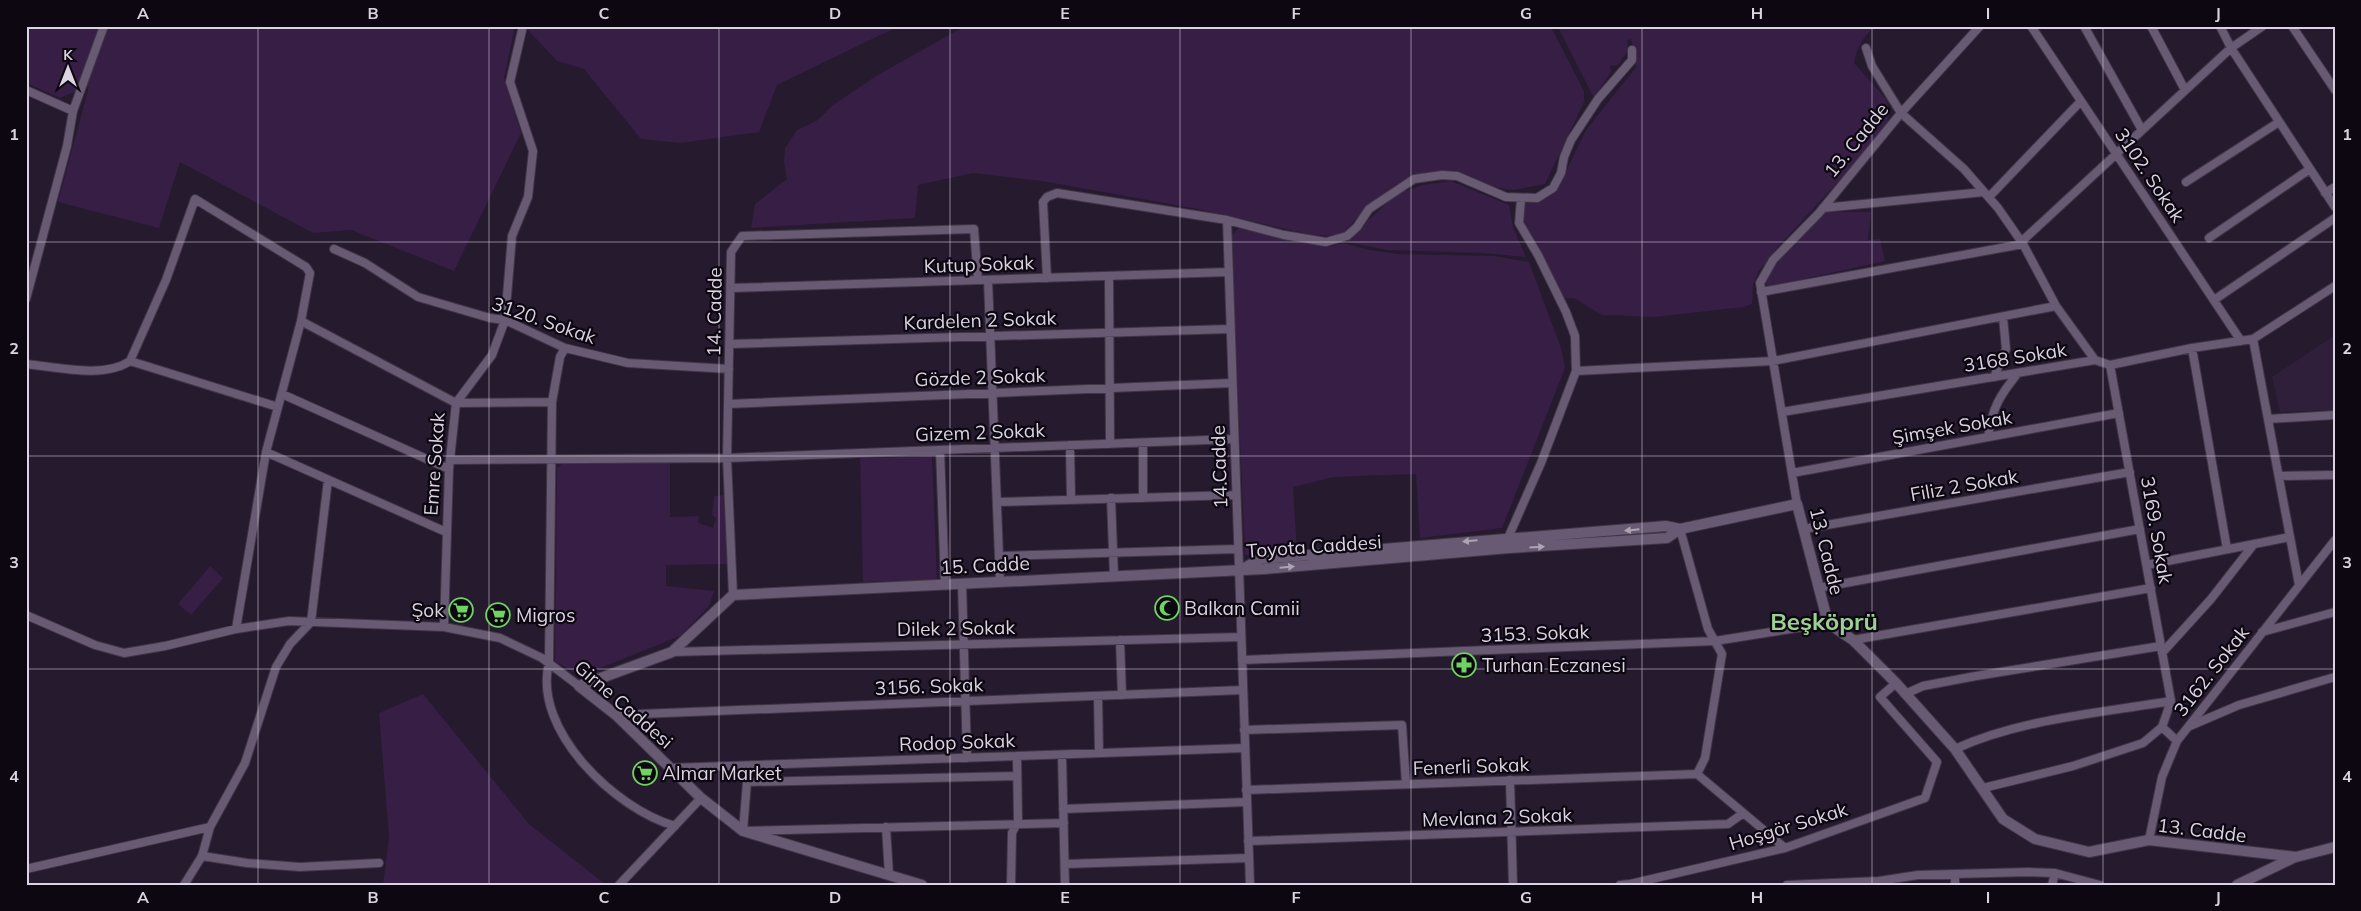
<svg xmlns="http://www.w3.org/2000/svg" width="2361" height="911" viewBox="0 0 2361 911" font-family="Mulish,sans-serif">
	<rect width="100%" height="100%" fill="#261a2f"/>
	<!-- built -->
	<path fill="#2f1f3a" d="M2335 335V410L2280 412 2272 377Z"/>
	<!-- green -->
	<path fill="#361e45" d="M26 26H515L504 78 521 133 454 271 351 230 313 233 180 162 159 228 58 202 89 86 60 98 26 83Z
		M524 26H899L777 85 759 132 680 143 641 139 584 69 557 61Z
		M965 26H1875C1863 38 1857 46 1854 63L1887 100 1889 115 1887 123 1859 159 1776 249 1758 272 1753 285 1752 304 1743 307 1655 317 1602 315 1574 298H1557L1519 228 1523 204 1549 196 1557 189 1586 130 1636 67 1631 39 1628 40 1627 52 1618 65 1610 66 1611 72 1594 98 1559 29 1554 27 1552 29 1584 91V102L1545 184 1514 190 1486 186 1460 176 1413 178 1396 184 1372 203 1340 236 1312 235 1203 210 1042 181 973 173 918 185 915 218 751 228 755 204 787 179 784 162 785 148 797 130 818 120 833 105 876 76Z
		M1451 181 1509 205 1513 227 1526 257 1483 253 1387 250 1348 242V239L1397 194 1423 185Z
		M1821 212H1871L1868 240 1880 239 1885 261 1767 287 1765 280 1776 261Z
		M1239 228 1314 244 1332 246 1343 243 1369 250 1398 254 1494 256 1529 262 1561 348 1565 368 1502 528 1420 538 1416 474 1333 477 1293 487 1297 551 1245 555 1231 236Z
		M932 456 937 580 863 582 860 458Z
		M670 462V517L699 516 698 523 713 528 716 518 712 515 714 496 725 495 727 564 666 565V586L714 591 709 606 680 636 580 676 555 661 557 468 562 464Z
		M210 566 223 578 191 615 178 604Z
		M423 694 529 824 606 885H383L389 837 379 713Z"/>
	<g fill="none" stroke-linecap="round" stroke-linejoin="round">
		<!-- minor casing -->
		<g stroke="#403647" stroke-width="10">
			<path id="minor" d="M2031 26 2241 341
				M2084 26 2142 130
				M2151 26 2185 90
				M2220 26 2231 48 2335 207
				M2292 26 2335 90
				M1866 48 1872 66 1901 113 1964 169 1998 208 2023 244 2056 306 2095 360
				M26 90 73 111
				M2186 182 2279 122
				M2325 193 2335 187
				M1989 197 2081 101
				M1521 199 1519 223 1538 255 1566 312 1575 336 1576 371
				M1823 208 1984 192
				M1227 220 1250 885
				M2209 238 2310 169
				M2021 242 2231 48 2263 26
				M334 249 365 263 418 297 490 318 505 320 565 348 628 363 729 369
				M1109 276 1110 444
				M1047 278 1043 202 1047 197 1057 193 1227 220 1284 235 1326 242 1347 236 1357 227 1369 209 1414 179 1442 175 1457 176 1506 197 1537 198 1553 188 1561 173 1564 157 1571 140 1598 99 1632 60V50
				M988 280 1000 582
				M731 288 1229 272
				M1761 292 2023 244
				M26 299 67 146 73 111 104 26
				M2214 300 2335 218
				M301 321 456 403 552 402
				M2253 339 2299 585
				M730 344 1230 329
				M565 348 560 357 552 402 549 663C532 730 615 809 675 826
				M2192 348 2227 549
				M130 361 166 280 195 199 306 267 310 273 301 321 266 452 236 629
				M26 364C57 367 104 379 130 361L278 407
				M2110 365 2171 701 2162 727 2177 741
				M1994 377 2006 349 2003 317
				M282 394 449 469
				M728 404 1232 383
				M1782 412 2095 360 2110 365 2192 348 2253 339 2335 286
				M2268 419 2335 415
				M1988 437C1992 408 2000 395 2018 373
				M1143 443V498
				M1070 445 1071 500
				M940 450 945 585
				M266 452 446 532
				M450 460 727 458 1234 439
				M1792 473 2119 413
				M2279 476 2335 475
				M1111 498 1114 576
				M997 502 1236 495
				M1797 504 1760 283 1773 260 1819 213 1901 113 1980 26
				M1680 529 1708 629 1722 654 1705 758 1697 774 1785 848
				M1804 529 2130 472
				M1508 542V538L1541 463 1576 371 1773 361 2056 306
				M999 556 1238 549
				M2147 565 2290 537
				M962 584 967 758
				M1818 588 2140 529
				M733 595 727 458 731 252 742 236 974 229 978 280
				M26 615 95 645 124 653 165 646 236 629 289 621 444 627 500 638 542 658 579 686
				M311 622 328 480
				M444 627 449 469 456 403 492 355 505 320 512 236 528 197 533 151 510 82 523 26
				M2262 632 2335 612
				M1120 640 1122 695
				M1853 640 2151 588
				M672 652 1241 637
				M2162 653 2211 599 2254 544
				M1242 660 1715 641 1828 623
				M1905 694 1923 686 1976 676 2161 646
				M1098 696 1099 753
				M616 715 1243 690
				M2190 726 2239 705 2335 677
				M1244 730 1402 725 1406 784
				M1955 749C2021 719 2100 713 2171 701
				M1062 755 1065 885
				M670 768 1245 748
				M1017 776 747 782 743 831 1064 823
				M1510 780 1513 885
				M1983 788 2073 766 2143 743 2162 727
				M1246 790 1697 774
				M1063 809 1247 802
				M886 827 889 875
				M2149 840 2162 777 2177 741 2335 540
				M1248 841 1728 824 1742 814
				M202 856 247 863 300 867 379 863
				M1065 864 1249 858
				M26 869 210 827
				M1955 874V885
				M184 885 202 856 210 827 245 763 276 667 290 644 311 622
				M619 885 701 798
				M1011 885 1012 833 1018 821 1017 756
				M1620 885 1630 884 1785 848 1925 798 1937 762 1880 697 1896 683
				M1787 885 1879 881 1918 875 2028 872 2055 873 2100 885
				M2052 885 2055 873"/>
		</g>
		<!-- tertiary casing -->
		<g stroke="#403647" stroke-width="12">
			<path id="tertiary" d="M1239 571 1260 559 1666 526 1680 529 1797 504 1828 623 1853 640 1896 683 1955 749 2003 819 2035 839 2089 852 2149 840 2296 857 2335 847
				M579 686 672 652 733 595 1264 569 1509 548 1667 538 1680 529
				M579 686 616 715 701 798 743 831 922 885
				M2237 885 2293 858"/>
		</g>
		<!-- minor -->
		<use href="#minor" stroke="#685a72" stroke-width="8"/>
		<!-- tertiary -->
		<use href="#tertiary" stroke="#685a72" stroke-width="10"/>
	</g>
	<!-- one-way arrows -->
	<defs><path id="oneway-solid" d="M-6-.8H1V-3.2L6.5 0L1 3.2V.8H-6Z" transform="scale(1.25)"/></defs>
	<g fill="#ada3b5">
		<use href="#oneway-solid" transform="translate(1632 530) rotate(174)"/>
		<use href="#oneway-solid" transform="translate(1470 541) rotate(175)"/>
		<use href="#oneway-solid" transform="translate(1537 547) rotate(-3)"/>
		<use href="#oneway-solid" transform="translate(1287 567) rotate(-5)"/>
	</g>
	<!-- grid -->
	<path fill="none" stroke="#dbd3e1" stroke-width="1" stroke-opacity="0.55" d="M258 26V885M489 26V885M719 26V885M950 26V885M1180 26V885M1411 26V885M1642 26V885M1872 26V885M2103 26V885M26 242H2335M26 456H2335M26 669H2335"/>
	<!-- icons -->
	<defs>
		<g id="mosque-ring" transform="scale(1.25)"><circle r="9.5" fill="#0c0710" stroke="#6ed360" stroke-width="1.5"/><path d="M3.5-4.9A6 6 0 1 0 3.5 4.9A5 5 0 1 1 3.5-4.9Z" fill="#6ed360"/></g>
		<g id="supermarket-ring" transform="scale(1.25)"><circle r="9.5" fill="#0c0710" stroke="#6ed360" stroke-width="1.5"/><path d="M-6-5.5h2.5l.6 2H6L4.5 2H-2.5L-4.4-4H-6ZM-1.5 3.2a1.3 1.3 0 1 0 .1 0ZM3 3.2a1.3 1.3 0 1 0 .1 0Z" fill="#6ed360"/></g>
		<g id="pharmacy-ring" transform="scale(1.25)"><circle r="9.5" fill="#0c0710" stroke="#6ed360" stroke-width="1.5"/><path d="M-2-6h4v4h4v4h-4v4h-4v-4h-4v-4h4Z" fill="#6ed360"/></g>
	</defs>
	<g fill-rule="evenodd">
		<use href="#mosque-ring" x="1167" y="608"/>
		<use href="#supermarket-ring" x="461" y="610"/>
		<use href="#supermarket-ring" x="498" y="615"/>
		<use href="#pharmacy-ring" x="1464" y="665"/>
		<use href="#supermarket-ring" x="645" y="773"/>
	</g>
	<g text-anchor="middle" stroke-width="4.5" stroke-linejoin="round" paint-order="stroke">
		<!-- street labels -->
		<g font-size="19" fill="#dbd3e1" stroke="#0c0710">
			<text transform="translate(1856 140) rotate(-51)" y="7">13. Cadde</text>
			<text transform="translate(2150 175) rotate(56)" y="7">3102. Sokak</text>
			<text transform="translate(979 264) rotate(-2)" y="7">Kutup Sokak</text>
			<text transform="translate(714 312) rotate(-89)" y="7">14. Cadde</text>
			<text transform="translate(544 320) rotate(19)" y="7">3120. Sokak</text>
			<text transform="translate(980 320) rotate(-2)" y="7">Kardelen 2 Sokak</text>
			<text transform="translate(2015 357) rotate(-9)" y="7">3168 Sokak</text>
			<text transform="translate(980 377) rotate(-2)" y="7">Gözde 2 Sokak</text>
			<text transform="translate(1952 427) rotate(-10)" y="7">Şimşek Sokak</text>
			<text transform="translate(980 432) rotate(-2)" y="7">Gizem 2 Sokak</text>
			<text transform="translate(434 464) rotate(-86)" y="7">Emre Sokak</text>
			<text transform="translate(1219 467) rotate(-92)" y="7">14.Cadde</text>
			<text transform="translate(1964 485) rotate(-10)" y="7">Filiz 2 Sokak</text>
			<text transform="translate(2157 530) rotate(80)" y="7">3169. Sokak</text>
			<text transform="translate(1314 546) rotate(-4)" y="7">Toyota Caddesi</text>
			<text transform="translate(1827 551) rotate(76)" y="7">13. Cadde</text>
			<text transform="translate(985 565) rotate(-3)" y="7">15. Cadde</text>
			<text transform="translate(956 628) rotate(-1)" y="7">Dilek 2 Sokak</text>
			<text transform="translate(1535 633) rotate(-2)" y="7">3153. Sokak</text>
			<text transform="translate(2211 671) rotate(-52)" y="7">3162. Sokak</text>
			<text transform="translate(929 686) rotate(-2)" y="7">3156. Sokak</text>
			<text transform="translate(624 704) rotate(41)" y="7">Girne Caddesi</text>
			<text transform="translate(957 742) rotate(-2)" y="7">Rodop Sokak</text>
			<text transform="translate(1471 766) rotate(-2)" y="7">Fenerli Sokak</text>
			<text transform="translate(1497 817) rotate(-2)" y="7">Mevlana 2 Sokak</text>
			<text transform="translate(1788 826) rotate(-17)" y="7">Hoşgör Sokak</text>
			<text transform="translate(2202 830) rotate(7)" y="7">13. Cadde</text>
		</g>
		<!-- poi labels -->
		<g font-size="19" fill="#dbd3e1" stroke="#0c0710" text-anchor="start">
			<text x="1184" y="615">Balkan Camii</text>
			<text x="444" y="617" text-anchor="end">Şok</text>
			<text x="516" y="622">Migros</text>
			<text x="1482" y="672">Turhan Eczanesi</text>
			<text x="662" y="780">Almar Market</text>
		</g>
		<!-- district labels -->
		<g font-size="24" font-weight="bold" fill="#9bd093" stroke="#0c0710">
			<text x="1824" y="630">Beşköprü</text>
		</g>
	</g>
	<!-- border -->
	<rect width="2361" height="911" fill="none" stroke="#0c0710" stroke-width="55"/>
	<!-- north arrow -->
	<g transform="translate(68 68)" stroke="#0c0710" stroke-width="4" paint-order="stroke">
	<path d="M0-4L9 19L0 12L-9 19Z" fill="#dbd3e1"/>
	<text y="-8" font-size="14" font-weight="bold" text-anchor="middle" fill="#dbd3e1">K</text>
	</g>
	<rect x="28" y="28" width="2306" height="856" fill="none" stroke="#dbd3e1" stroke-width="2"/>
	<g font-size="16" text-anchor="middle" font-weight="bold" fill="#dbd3e1">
		<text x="143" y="19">A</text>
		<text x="373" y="19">B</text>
		<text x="604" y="19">C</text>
		<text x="835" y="19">D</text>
		<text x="1065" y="19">E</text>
		<text x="1296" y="19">F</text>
		<text x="1526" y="19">G</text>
		<text x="1757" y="19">H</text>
		<text x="1988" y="19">I</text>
		<text x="2218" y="19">J</text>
		<text x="14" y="140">1</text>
		<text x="2347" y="140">1</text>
		<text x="14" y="354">2</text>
		<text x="2347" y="354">2</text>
		<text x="14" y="568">3</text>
		<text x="2347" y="568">3</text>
		<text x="14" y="782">4</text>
		<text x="2347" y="782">4</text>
		<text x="143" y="903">A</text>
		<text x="373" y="903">B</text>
		<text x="604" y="903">C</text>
		<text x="835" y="903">D</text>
		<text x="1065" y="903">E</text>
		<text x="1296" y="903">F</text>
		<text x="1526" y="903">G</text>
		<text x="1757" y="903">H</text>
		<text x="1988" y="903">I</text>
		<text x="2218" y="903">J</text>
	</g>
</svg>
